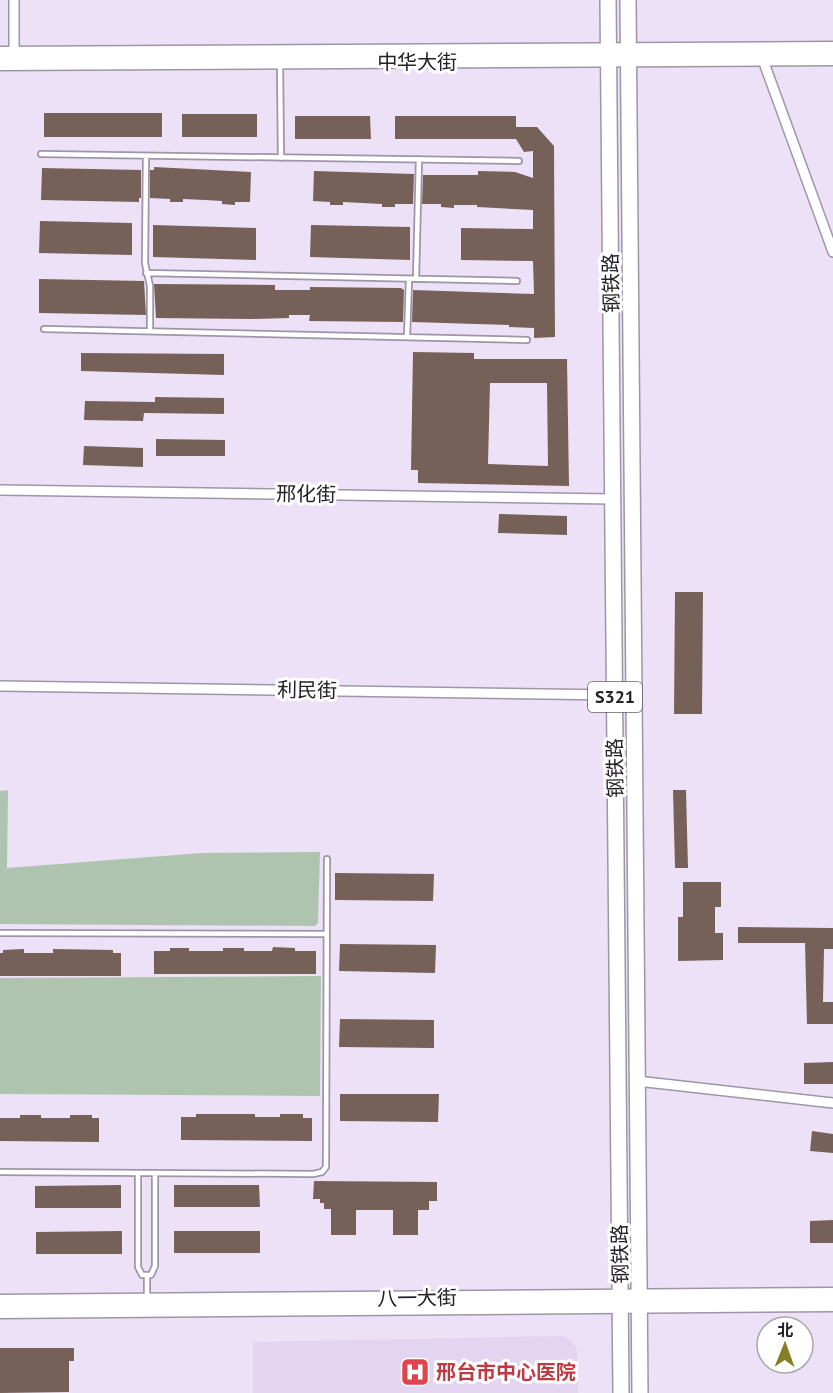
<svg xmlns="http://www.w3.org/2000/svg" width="833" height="1393" viewBox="0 0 833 1393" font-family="'PT Sans','Noto Sans SC',sans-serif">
	<rect width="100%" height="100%" fill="#ece1f6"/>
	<!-- built -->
	<path fill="#e3d4ef" d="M564 1336 573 1343 577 1350 578 1393H253V1342Z"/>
	<!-- green -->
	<path fill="#afc4af" d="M8 790 7 868 202 853 320 852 318 923 315 926 0 924V791Z
		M321 976 320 1096 0 1094V978Z"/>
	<!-- building -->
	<path fill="#766158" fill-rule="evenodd" d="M44 113H162V137H44Z
		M182 114H257V137H182Z
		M295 116H370L371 139H295Z
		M395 116H516V127H537L554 146 555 337 534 338V328L509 327V325L412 322 413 290 534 294 533 261 461 260V228L533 229V210L477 207V205H454V208L441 207V204H422L423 175H478V171L515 172 533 178V151L524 152 516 139H395Z
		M154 167 251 172 250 202H235V205L222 204V201L205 200 183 199V202H170V199L150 198V170H154Z
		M42 168 141 170V198H139V202L41 200Z
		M314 171 414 174 413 204H395V207H382V204L343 202V205H330V202L313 201Z
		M40 221 132 223V255L39 253Z
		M153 225 256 228V260L153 257Z
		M311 225 410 227V260L310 257Z
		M39 279 144 281 146 315 39 313Z
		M154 284 275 285V290H310V287L401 288 404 290 403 322 309 321 310 315H289V318L251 319 156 318Z
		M413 352 474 353V359H567L569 486 418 483V470H411ZM490 383H547L548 466 488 464Z
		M81 353 224 354V375L81 371Z
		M155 397 224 398V414L144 413 143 421 84 420 85 401 155 402Z
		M156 439 225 440V456H156Z
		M84 446 143 448V467L83 465Z
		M499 514 567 516V535L498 533Z
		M675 592H703L702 714H674Z
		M673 790H686L688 868H675Z
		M335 873 434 874 433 901 335 900Z
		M683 882H721V907H715V933H723V960L678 961V917H683Z
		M738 927 833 928V949H824L823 1002H833V1024H807L805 943H738Z
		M340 944 436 945 435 973 339 971Z
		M273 947 295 948V951H316V974H154V951H170V948H189V951H223V948H244V951H272Z
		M24 949V953H53V949L113 950V953H121V976H0V953H3V950Z
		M340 1019 434 1020V1048L339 1047Z
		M833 1062V1084H804V1063Z
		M340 1094H439L438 1122 340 1121Z
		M196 1114H255V1117H280V1114H303V1118H312V1141L181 1140V1117H196Z
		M20 1115H41V1118H70V1115H92V1118H99V1142L0 1141V1118H20Z
		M812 1131 833 1134V1153L810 1151Z
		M314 1181 437 1182V1201H429V1210H418V1235H393V1210H356V1235H331V1209H324V1203H320V1199H313Z
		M121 1185V1208H35V1186Z
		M174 1185H259L260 1207H174Z
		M833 1220V1243H810V1221Z
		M122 1231V1254H36V1232Z
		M174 1231H260V1253H174Z
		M0 1348H74V1361H69V1392L0 1393Z"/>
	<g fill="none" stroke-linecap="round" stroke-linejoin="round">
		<!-- service casing -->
		<g stroke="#9f95a8" stroke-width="8">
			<path id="service" d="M280 63 281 158
				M41 154 519 161
				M146 156 145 263 150 286V331
				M146 273 517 281
				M416 279 419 159
				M44 329 527 340
				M407 337 409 279
				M0 933 326 934
				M0 1172 313 1174 322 1172 326 1167 327 859
				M138 1173V1267L142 1275H151L155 1266V1173
				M147 1275V1300"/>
		</g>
		<!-- minor casing -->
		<g stroke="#9f95a8" stroke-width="12">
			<path id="minor" d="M14 52V0
				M763 60 833 252
				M0 490 613 499
				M0 686 615 695
				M637 1081 833 1103"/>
		</g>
		<!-- tertiary casing -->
		<g stroke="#9f95a8" stroke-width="15">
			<path id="tertiary" d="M0 53 833 48
				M0 64 833 59
				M0 1301 833 1294
				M0 1312 833 1305"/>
		</g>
		<!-- primary casing -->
		<g stroke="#9f95a8" stroke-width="18">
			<path id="primary" d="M608 0 621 1393
				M628 0 640 1393"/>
		</g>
		<!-- service -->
		<use href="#service" stroke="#fff" stroke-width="4.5"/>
		<!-- minor -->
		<use href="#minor" stroke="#fff" stroke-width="9"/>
		<!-- tertiary -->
		<use href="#tertiary" stroke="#fff" stroke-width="12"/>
		<!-- primary -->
		<use href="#primary" stroke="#fff" stroke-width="15"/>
	</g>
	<!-- icons -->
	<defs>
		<g id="hospital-square" transform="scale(1.5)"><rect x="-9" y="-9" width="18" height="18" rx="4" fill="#e0444e" stroke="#fff"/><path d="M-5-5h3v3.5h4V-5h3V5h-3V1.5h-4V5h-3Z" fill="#fff"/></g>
	</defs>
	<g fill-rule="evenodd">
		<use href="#hospital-square" x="415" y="1372"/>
	</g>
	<g text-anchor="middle" stroke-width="6" stroke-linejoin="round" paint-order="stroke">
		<!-- shield labels -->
		<rect fill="#fff" stroke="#666368" stroke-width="1.5" x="588" y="682" width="54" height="30" rx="4.5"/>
		<g font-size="18" font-weight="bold" fill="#242027">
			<text x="615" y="703">S321</text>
		</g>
		<!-- street labels -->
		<g font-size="20" fill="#242027" stroke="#fff">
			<text x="417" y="69">中华大街</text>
			<text transform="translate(611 283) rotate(-91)" y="7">钢铁路</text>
			<text transform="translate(306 494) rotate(1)" y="7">邢化街</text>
			<text transform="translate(307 690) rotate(1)" y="7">利民街</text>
			<text transform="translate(615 768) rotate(-91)" y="7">钢铁路</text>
			<text transform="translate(620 1254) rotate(-91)" y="7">钢铁路</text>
			<text transform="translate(417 1298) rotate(-1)" y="7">八一大街</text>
		</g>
		<!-- health labels -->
		<g font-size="20" font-weight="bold" fill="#be3a42" stroke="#fff" text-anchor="start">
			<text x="436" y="1379">邢台市中心医院</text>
		</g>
	</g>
	<!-- north arrow -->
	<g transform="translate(785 1345) rotate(1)"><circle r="28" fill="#ffffff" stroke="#a7a6a9" stroke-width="1.5"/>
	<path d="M0-4.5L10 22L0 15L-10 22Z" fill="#857e25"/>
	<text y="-9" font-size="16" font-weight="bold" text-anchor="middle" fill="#242027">北</text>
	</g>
</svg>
